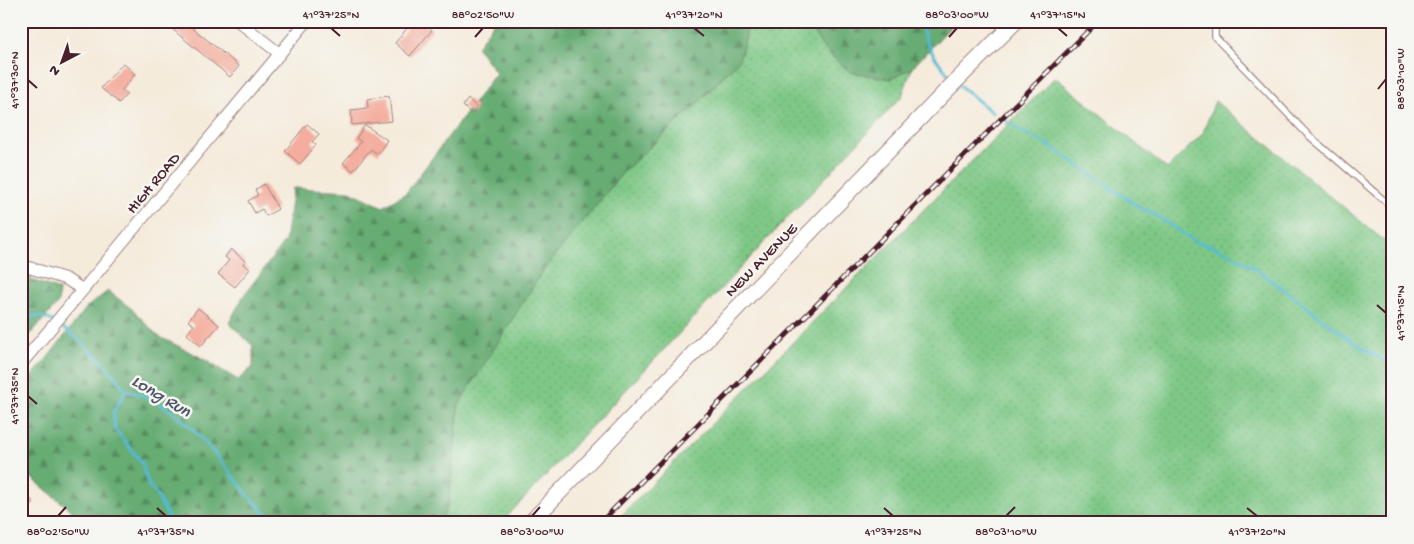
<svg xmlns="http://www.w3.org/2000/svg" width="1414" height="544" viewBox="0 0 1414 544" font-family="'Gochi Hand',sans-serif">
	<defs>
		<pattern id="grass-dots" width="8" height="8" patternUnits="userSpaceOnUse" patternTransform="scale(1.25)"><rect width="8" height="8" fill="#7ec886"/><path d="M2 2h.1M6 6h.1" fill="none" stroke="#6eab74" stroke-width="1.8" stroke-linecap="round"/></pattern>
		<pattern id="forest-firs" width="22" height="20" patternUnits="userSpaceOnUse" patternTransform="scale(1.25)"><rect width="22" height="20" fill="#66ac73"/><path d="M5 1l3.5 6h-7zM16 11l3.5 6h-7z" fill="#568b5f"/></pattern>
	</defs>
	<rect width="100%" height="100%" fill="#f6f6f2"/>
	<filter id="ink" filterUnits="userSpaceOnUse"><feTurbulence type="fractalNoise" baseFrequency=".02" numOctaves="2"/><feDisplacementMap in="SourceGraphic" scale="10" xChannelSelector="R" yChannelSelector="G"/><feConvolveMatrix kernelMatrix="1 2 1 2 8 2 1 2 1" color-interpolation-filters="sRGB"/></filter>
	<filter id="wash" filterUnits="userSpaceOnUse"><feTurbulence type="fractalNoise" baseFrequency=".0096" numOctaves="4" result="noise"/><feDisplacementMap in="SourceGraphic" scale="20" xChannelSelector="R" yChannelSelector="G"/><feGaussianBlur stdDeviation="1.12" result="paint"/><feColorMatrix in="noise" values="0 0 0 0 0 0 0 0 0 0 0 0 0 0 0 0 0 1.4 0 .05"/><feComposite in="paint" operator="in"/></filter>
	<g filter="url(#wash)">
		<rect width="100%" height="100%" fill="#f5ebdb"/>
		<!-- grass -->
		<path fill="url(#grass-dots)" stroke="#647458" d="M748 21H807L824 49 890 79 912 68 902 96 501 523H439L449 497 459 404 542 272 624 171 696 105 739 60 746 36Z
			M1055 77 1167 169 1203 133 1215 101 1393 248V523H614Z"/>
		<!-- forest -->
		<path fill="url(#forest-firs)" stroke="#58664f" d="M495 21H748L746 36 739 60 696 105 624 171 542 272 459 404 449 503 440 523H86L21 469V388L45 361 87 307 108 291 132 309 158 336 200 357 238 380 253 367V346L229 323 244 295 285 241 293 188 350 191 383 207 406 193 496 73 477 47Z
			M807 21H956L912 68 890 79 850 72 824 49Z
			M21 276 59 290 58 303 21 345Z"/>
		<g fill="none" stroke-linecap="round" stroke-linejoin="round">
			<!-- stream -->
			<path stroke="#55bad3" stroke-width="3" d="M922 21C922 44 939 63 952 79
				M959 85 993 113
				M1007 122 1026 134 1047 144 1143 210 1149 211 1196 242C1232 248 1270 279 1298 300 1329 324 1358 348 1393 365
				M21 318C31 316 39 315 48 319 69 328 115 371 125 391
				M125 391C178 398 216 456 248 495 256 504 266 513 274 523
				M125 391 124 395 113 412 115 429 142 463 148 484 156 494 171 523"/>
		</g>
		<g id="blocks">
			<!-- building -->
			<path fill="#f4ad9e" d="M176 21H184L239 66 230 77 171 28Z
				M413 21H421L432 30 410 56 395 43Z
				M123 63 135 74 122 90 127 94 119 103 101 88Z
				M389 96 392 121 352 125 351 110 368 108 367 99Z
				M468 99 477 107 472 114 463 106Z
				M307 124 319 134 312 142 316 145 300 164 285 151Z
				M365 125 387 140 378 154 371 149 353 171 343 163 361 142 356 138Z
				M264 184 278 209 266 216 262 209 255 213 248 201 258 195 255 190Z
				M231 249 245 261 243 264 250 269 235 287 218 274 229 260 225 257Z
				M198 308 219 325 201 346 187 334 194 325 188 321Z
				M21 491 34 502 21 517Z"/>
		</g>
	</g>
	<g filter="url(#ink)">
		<use href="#blocks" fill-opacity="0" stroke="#a08583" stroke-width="1"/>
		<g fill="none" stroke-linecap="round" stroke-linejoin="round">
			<!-- lane casing -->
			<g stroke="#a08583" stroke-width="8">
				<path id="lane" d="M1215 21V37L1308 135 1393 208"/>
			</g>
			<!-- street casing -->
			<g stroke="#a08583" stroke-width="13">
				<path id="street" d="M238 21 280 54
					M21 265 66 279 83 290
					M21 364 307 21"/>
			</g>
			<!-- secondary casing -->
			<g stroke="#a08583" stroke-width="17">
				<path id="secondary" d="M530 523 947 90 1016 21"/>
			</g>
			<!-- lane -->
			<use href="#lane" stroke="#fff" stroke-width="5.5"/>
			<!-- street -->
			<use href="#street" stroke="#fff" stroke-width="11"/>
			<!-- secondary -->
			<use href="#secondary" stroke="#fff" stroke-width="15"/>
			<!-- rail casing -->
			<g stroke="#4a1f2b" stroke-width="5">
				<path id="rail" d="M600 523 1098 21"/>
			</g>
			<!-- rail -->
			<use href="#rail" stroke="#f6f6f2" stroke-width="3" stroke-dasharray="9" stroke-linecap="butt"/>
		</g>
	</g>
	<!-- ticks -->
	<path fill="none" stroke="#4a1f2b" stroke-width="2" d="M331 28 340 36M694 28 704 36M1058 28 1067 36M475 37 483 28M949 37 957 28M28 80 37 88M1378 89 1386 79M1377 305 1386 313M28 396 37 404M157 508 166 516M884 508 893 516M1247 508 1257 516M58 516 66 507M532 516 540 507M1006 516 1015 507"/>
	<g text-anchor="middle" stroke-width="5" stroke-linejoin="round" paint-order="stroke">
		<!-- street labels -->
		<g font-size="16" fill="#4a1f2b" stroke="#f6f6f2">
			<text transform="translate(152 182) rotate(-50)" y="6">HIGH ROAD</text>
			<text transform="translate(760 259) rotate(-46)" y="6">NEW AVENUE</text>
		</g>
		<!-- water labels -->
		<g font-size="18" font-style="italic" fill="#4e5566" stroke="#f6f6f2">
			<text transform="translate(162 395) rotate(31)" y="6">Long Run</text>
		</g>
	</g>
	<!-- margin -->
	<rect width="1414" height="544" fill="none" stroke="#f6f6f2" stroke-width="55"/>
	<!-- north arrow -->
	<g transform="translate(62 62) rotate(221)" stroke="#f6f6f2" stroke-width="4" paint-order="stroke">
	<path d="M0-4L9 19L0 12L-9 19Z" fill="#4a1f2b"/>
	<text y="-8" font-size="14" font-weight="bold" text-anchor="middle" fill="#4a1f2b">N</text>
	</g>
	<rect x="28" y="28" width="1358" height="488" fill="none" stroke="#4a1f2b" stroke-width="2"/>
	<g font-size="12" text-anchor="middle" fill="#4a1f2b">
		<text x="331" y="18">41°37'25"N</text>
		<text x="483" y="18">88°02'50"W</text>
		<text x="694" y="18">41°37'20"N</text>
		<text x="957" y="18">88°03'00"W</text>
		<text x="1058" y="18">41°37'15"N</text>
		<text transform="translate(1400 79) rotate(-90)" y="4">88°03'10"W</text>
		<text transform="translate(14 80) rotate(-90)" y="4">41°37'30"N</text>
		<text transform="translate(1400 313) rotate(-90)" y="4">41°37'15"N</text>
		<text transform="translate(14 396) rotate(-90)" y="4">41°37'35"N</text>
		<text x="58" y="535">88°02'50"W</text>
		<text x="166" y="535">41°37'35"N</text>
		<text x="532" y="535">88°03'00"W</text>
		<text x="893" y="535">41°37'25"N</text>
		<text x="1006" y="535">88°03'10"W</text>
		<text x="1257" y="535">41°37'20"N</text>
	</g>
</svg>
